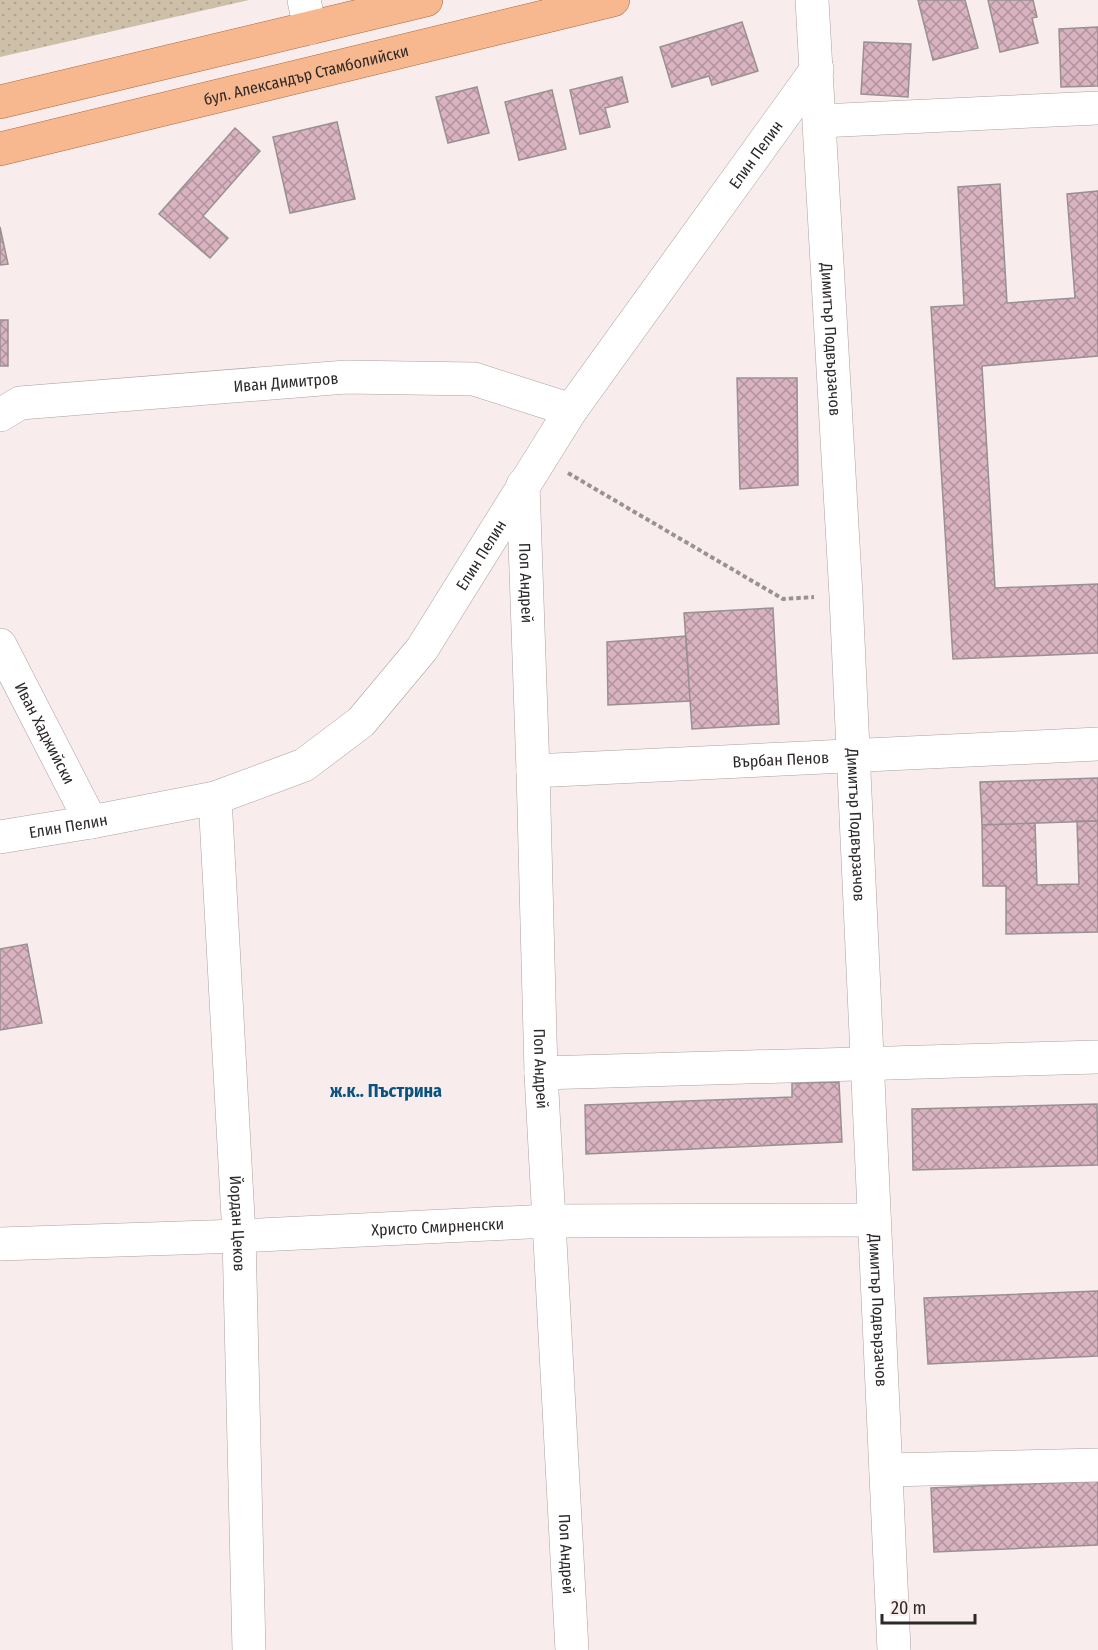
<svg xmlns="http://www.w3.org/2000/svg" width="1098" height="1650" viewBox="0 0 1098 1650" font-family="'Fira Sans Condensed',sans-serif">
	<defs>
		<pattern id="green-dots" width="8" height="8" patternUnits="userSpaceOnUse" patternTransform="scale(1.5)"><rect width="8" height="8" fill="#cebfa9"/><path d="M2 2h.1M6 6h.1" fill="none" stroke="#b1a491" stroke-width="1.8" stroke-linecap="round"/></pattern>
		<pattern id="building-cross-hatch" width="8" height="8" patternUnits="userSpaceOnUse" patternTransform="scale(1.5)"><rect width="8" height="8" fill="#d9b3c0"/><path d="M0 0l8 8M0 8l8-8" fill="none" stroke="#b0929c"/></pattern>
	</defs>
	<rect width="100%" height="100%" fill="#f8edec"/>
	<!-- green -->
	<path fill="url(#green-dots)" d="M0 0H249L0 57Z"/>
	<!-- building -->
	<path fill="url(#building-cross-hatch)" stroke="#999093" stroke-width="1.5" d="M918 0H965L978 48 933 60Z
		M988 0H1033L1037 17 1032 18 1038 43 1000 52Z
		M742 22 758 71 712 85 709 76 672 87 660 47Z
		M1098 27V86L1061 87 1059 29Z
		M864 42 911 44 908 97 861 94Z
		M622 77 628 102 605 108 610 127 580 134 570 90Z
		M477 87 489 133 448 143 436 97Z
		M552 90 566 149 519 160 505 102Z
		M337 122 355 199 290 213 273 137Z
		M235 128 260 151 203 216 228 238 210 258 159 214Z
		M1000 184 1007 303 1075 298 1067 194 1098 191V356L982 366 995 588 1098 584V653L953 659 931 307 964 305 958 187Z
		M0 227 8 264 0 265Z
		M0 320H8V366H0Z
		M737 378H797L798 485 740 489Z
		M773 608 779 724 692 729 684 613Z
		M686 636 690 701 608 705 607 642Z
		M1098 778V821L982 825 980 782Z
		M1077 821H1098V932L1006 934V886H983L982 825 1035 823 1037 885 1079 884Z
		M27 944 42 1023 0 1030V949Z
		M839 1082 842 1142 586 1154 585 1105 792 1097V1083Z
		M1097 1104 1098 1165 913 1170 912 1109Z
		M1098 1291V1356L928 1364 924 1298Z
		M1098 1481V1545L934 1552 931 1488Z"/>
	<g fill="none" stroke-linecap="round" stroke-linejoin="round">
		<!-- minor casing -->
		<g stroke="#aba1a1" stroke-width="34">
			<g id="minor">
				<path d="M304 0 310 28"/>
				<path id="s1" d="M812 0 846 596 894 1650"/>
				<path d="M820 121 1098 108"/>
				<path id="s2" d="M0 415 20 403 346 377 474 379 571 410"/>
				<path id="s3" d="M523 485 533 771 541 1073 572 1650"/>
				<path id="s4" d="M0 645 91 822"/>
				<path id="s5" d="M533 771 1098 744"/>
				<path id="s6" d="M215 798 239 1236 249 1650"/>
				<path id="s7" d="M0 837 91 822 215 798 304 765 361 722 422 649 571 410 817 69"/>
				<path d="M541 1073 1098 1057"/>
				<path id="s8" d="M0 1244 239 1236 549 1221 874 1220"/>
				<path d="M886 1470 1098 1465"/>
			</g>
		</g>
		<!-- major casing -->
		<g stroke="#ad673b" stroke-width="34">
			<g id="major">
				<path d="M0 102 426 0"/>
				<path id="s9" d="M0 149 613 0"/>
			</g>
		</g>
		<!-- path -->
		<path stroke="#9a9292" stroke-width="4" stroke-dasharray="4.5 3" stroke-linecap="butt" d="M568 473 783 599 814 597"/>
		<!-- minor -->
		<use href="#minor" stroke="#fff" stroke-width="33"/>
		<!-- major -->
		<use href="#major" stroke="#f7b88f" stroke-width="33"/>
	</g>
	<g text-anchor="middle" stroke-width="6" stroke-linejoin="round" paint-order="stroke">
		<!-- street labels -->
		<g font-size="16" fill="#2d2929" stroke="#f8edec">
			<text dy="6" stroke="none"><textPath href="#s9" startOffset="315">бул. Александър Стамболийски</textPath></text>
			<text dy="6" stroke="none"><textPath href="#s7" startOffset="1077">Елин Пелин</textPath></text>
			<text dy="6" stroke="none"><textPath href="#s1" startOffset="340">Димитър Подвързачов</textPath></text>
			<text dy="6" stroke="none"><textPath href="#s2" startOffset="290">Иван Димитров</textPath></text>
			<text dy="6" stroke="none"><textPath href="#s7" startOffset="591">Елин Пелин</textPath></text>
			<text dy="6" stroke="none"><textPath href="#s3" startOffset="98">Поп Андрей</textPath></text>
			<text dy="6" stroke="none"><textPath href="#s4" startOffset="99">Иван Хаджийски</textPath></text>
			<text dy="6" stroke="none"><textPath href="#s5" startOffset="248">Върбан Пенов</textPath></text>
			<text dy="6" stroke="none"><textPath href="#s1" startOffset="826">Димитър Подвързачов</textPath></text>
			<text dy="6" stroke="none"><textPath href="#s7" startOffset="69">Елин Пелин</textPath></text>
			<text dy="6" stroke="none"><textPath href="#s3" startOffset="584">Поп Андрей</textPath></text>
			<text dy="6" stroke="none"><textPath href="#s6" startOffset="426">Йордан Цеков</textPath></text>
			<text dy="6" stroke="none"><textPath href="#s8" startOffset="438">Христо Смирненски</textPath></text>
			<text dy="6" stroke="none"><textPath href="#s1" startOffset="1312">Димитър Подвързачов</textPath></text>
			<text dy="6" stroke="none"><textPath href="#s3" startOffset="1070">Поп Андрей</textPath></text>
		</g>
		<!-- neighbourhood labels -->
		<g font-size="18" font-weight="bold" fill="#095381" stroke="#f8edec">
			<text x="386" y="1097">ж.к.. Пъстрина</text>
		</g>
	</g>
	<!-- scale -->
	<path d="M882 1614v9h93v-9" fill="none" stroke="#2d2929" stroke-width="3"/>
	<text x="891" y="1614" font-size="18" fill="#2d2929" stroke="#f8edec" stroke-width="4.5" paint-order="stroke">20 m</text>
</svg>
